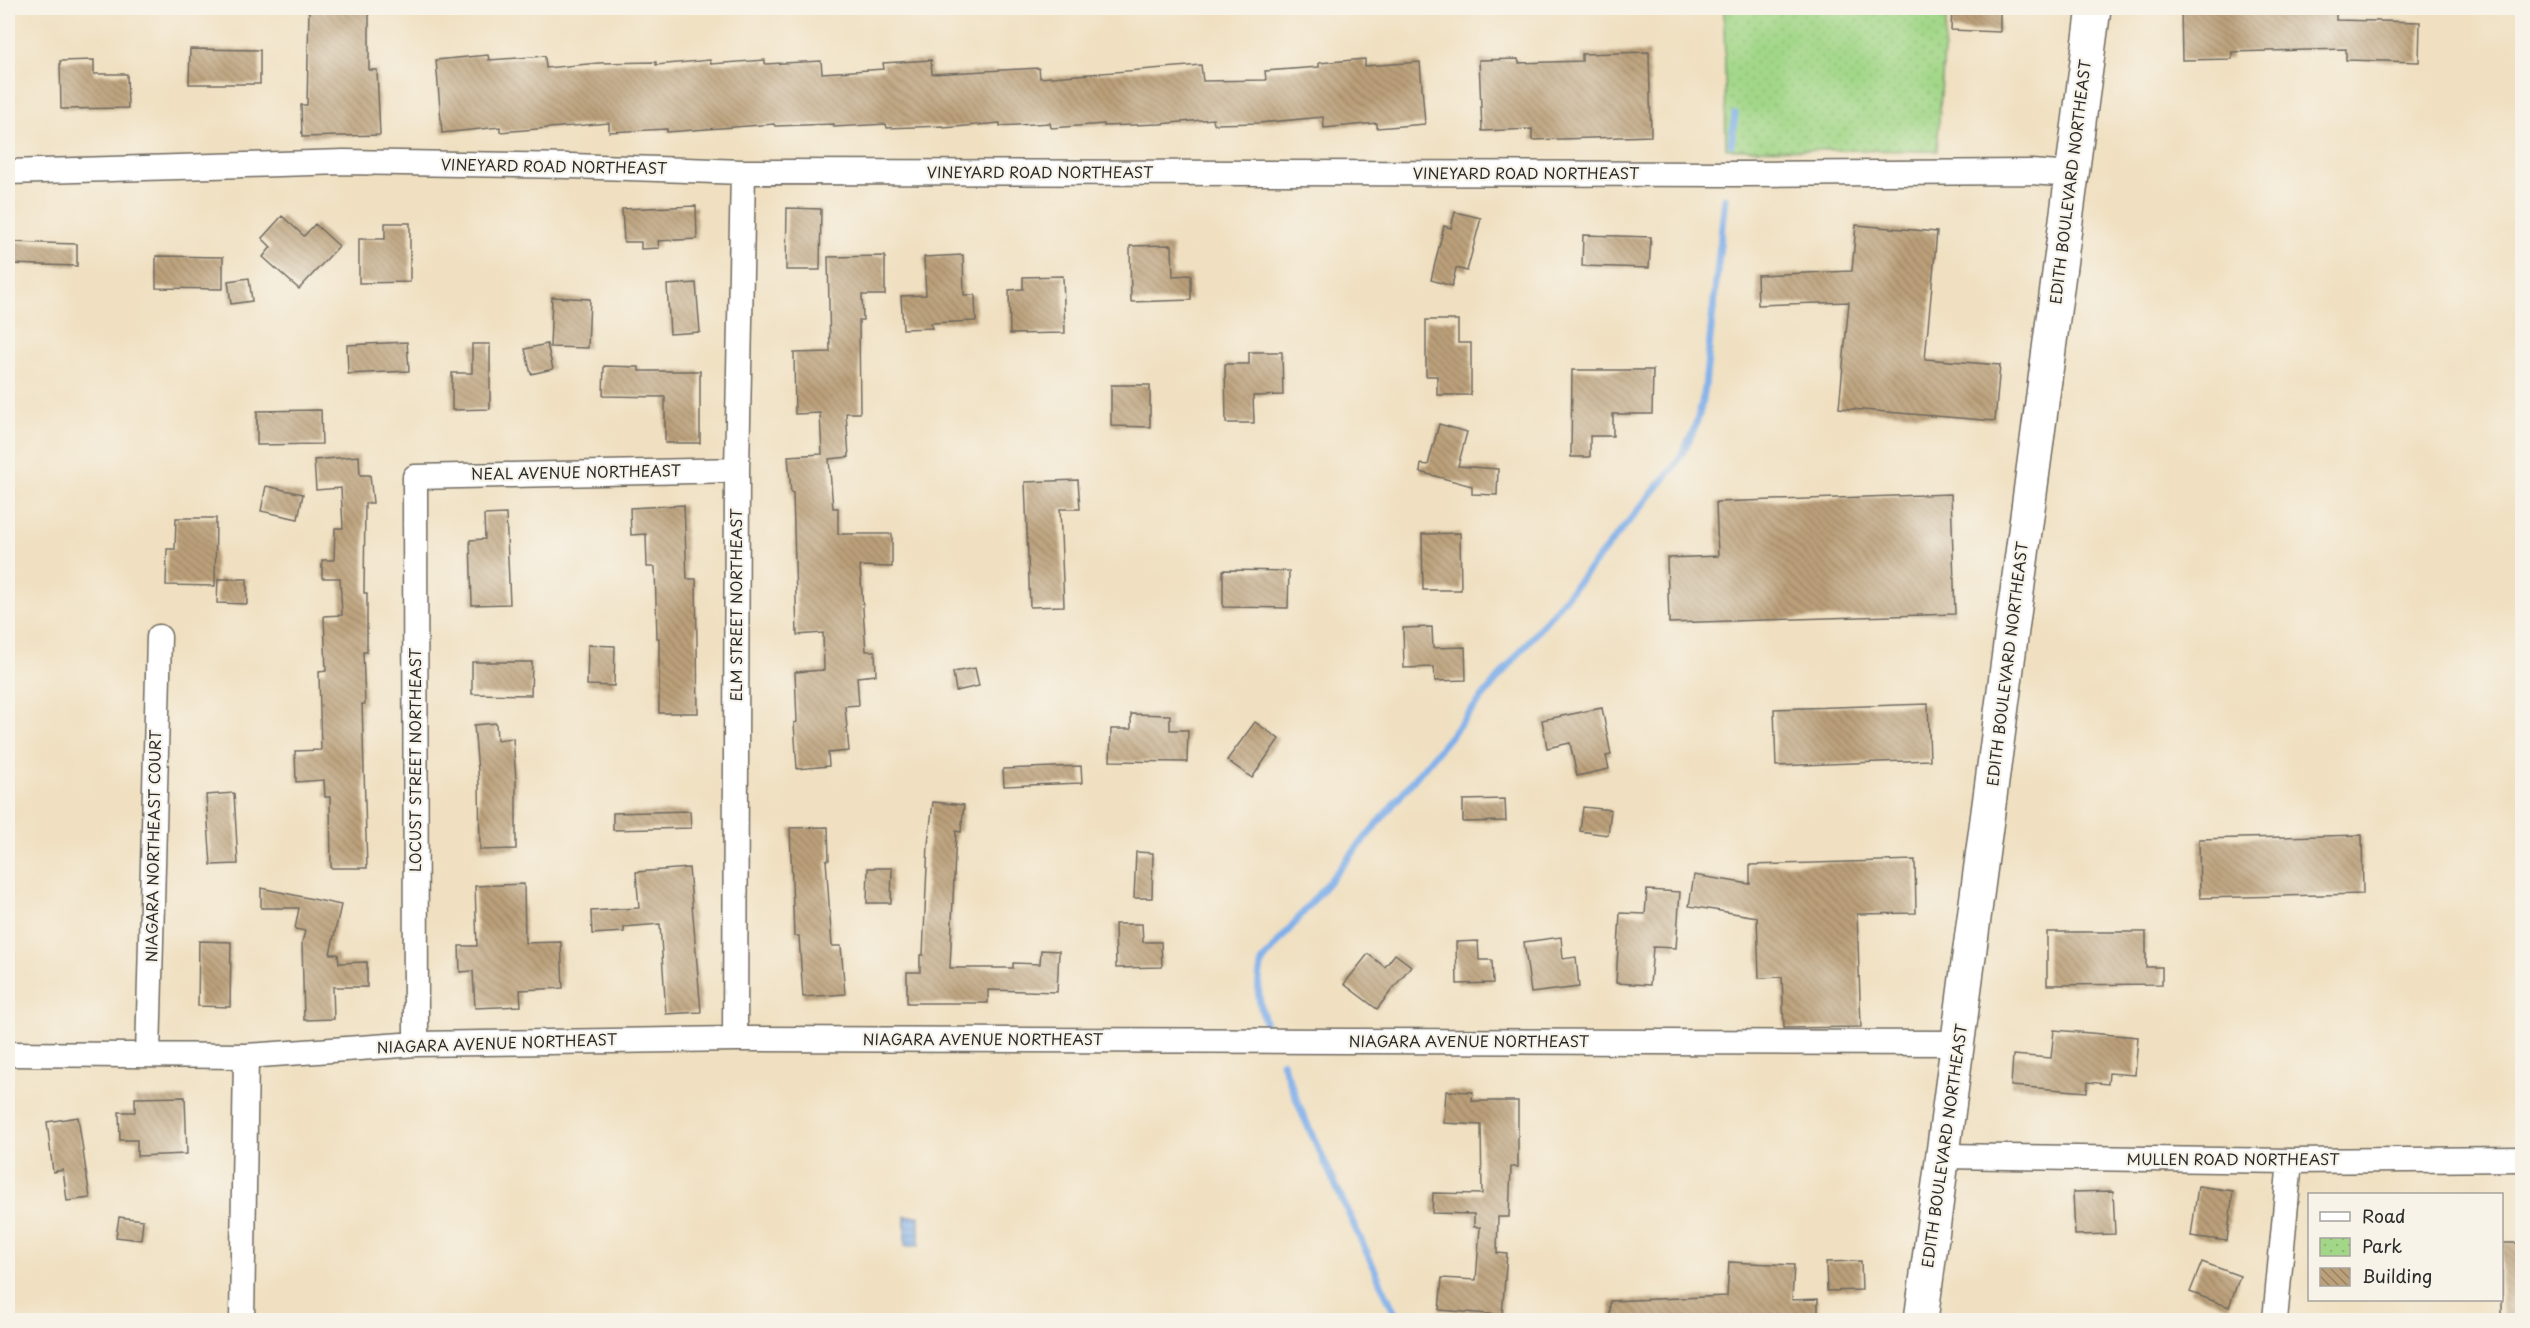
<svg xmlns="http://www.w3.org/2000/svg" width="2530" height="1328" viewBox="0 0 2530 1328" font-family="'Playpen Sans',sans-serif">
	<defs>
		<pattern id="park-dots" width="8" height="8" patternUnits="userSpaceOnUse" patternTransform="scale(1.5)"><rect width="8" height="8" fill="#a2d788"/><path d="M2 2h.1M6 6h.1" fill="none" stroke="#8cb976" stroke-width="1.8" stroke-linecap="round"/></pattern>
		<pattern id="water-rules" width="6" height="5" patternUnits="userSpaceOnUse" patternTransform="scale(1.5)"><rect width="6" height="5" fill="#7fafe9"/><path d="M0 2.5h6" fill="none" stroke="#688fbd"/></pattern>
		<pattern id="building-back-hatch" width="6" height="6" patternUnits="userSpaceOnUse" patternTransform="scale(1.5)"><rect width="6" height="6" fill="#bca07a"/><path d="M-1 5l2 2M0 0l6 6M5-1l2 2" fill="none" stroke="#998364"/></pattern>
	</defs>
	<rect width="100%" height="100%" fill="#f7f3e8"/>
	<filter id="ink" filterUnits="userSpaceOnUse"><feTurbulence type="fractalNoise" baseFrequency=".0167" numOctaves="2"/><feDisplacementMap in="SourceGraphic" scale="12" xChannelSelector="R" yChannelSelector="G"/><feConvolveMatrix kernelMatrix="1 2 1 2 8 2 1 2 1" color-interpolation-filters="sRGB"/></filter>
	<filter id="wash" filterUnits="userSpaceOnUse"><feTurbulence type="fractalNoise" baseFrequency=".008" numOctaves="4" result="noise"/><feDisplacementMap in="SourceGraphic" scale="24" xChannelSelector="R" yChannelSelector="G"/><feGaussianBlur stdDeviation="1.35" result="paint"/><feColorMatrix in="noise" values="0 0 0 0 0 0 0 0 0 0 0 0 0 0 0 0 0 1.4 0 .05"/><feComposite in="paint" operator="in"/></filter>
	<g filter="url(#wash)">
		<rect width="100%" height="100%" fill="#f0e0c1"/>
		<!-- park -->
		<path fill="url(#park-dots)" stroke="#66815a" stroke-width="1.5" d="M1724 8H1947L1937 151 1726 149Z"/>
		<!-- water -->
		<path fill="url(#water-rules)" stroke="#556d8a" stroke-width="1.5" d="M905 1216H919V1246H905Z"/>
		<g fill="none" stroke-linecap="round" stroke-linejoin="round">
			<!-- stream -->
			<path stroke="#7fafe9" stroke-width="7" d="M1731 144 1735 114
				M1266 1025C1258 1000 1256 988 1262 962L1674 467C1692 437 1700 420 1705 386L1725 198
				M1282 1062 1302 1113 1398 1320"/>
		</g>
		<g id="blocks">
			<!-- building -->
			<path fill="url(#building-back-hatch)" d="M309 8H369V70H377L380 135 302 137 301 105H307Z
				M1952 8H2000V32L1951 30Z
				M2181 8H2336V20L2420 22 2419 62 2346 60V49L2232 52V59L2182 60Z
				M190 49 260 50V84H189Z
				M1649 52 1651 136 1532 140V129L1482 131 1479 60 1518 59 1519 63 1582 61V54Z
				M488 55 489 60 545 56 546 68 599 63 656 62V65L710 60 711 64 765 60V64L821 61 822 73 884 69 883 63 931 60 932 74 1039 68 1040 78 1201 65 1203 81 1266 80 1265 71 1319 67V63L1365 59V66L1420 62 1425 124 1377 128V123L1324 128 1323 117 1259 123 1214 124 1213 119 1160 124 1104 126V124L1051 128 1050 123 1000 126V123L944 128 943 126 887 128 886 124 834 127V124L775 126 774 124 667 132V129L609 132V123L500 132V127L442 133 436 60Z
				M94 60V74H127L128 108 61 109 60 61Z
				M696 206 697 239 658 241 659 248 641 249V242H624L622 209Z
				M787 208 821 209 820 270H786Z
				M1455 212 1481 218 1467 271 1456 268 1452 286 1431 280 1444 226 1451 228Z
				M282 216 304 236 315 224 339 246 299 289 263 257 271 247 262 238Z
				M385 223H410V282L359 283V239H385Z
				M1856 225 1937 232 1925 359 2000 365 1995 421 1839 408 1849 302 1758 305 1757 275 1852 271Z
				M1583 235 1651 237 1649 268 1582 266Z
				M8 242 77 244V266L8 264Z
				M1172 245 1173 276 1191 275V300L1131 302 1130 246Z
				M963 255 964 295H975L976 321 931 323 932 328 903 329 901 296 926 295 924 257Z
				M156 256 223 257V289L156 288Z
				M885 256V295H862L863 320H859L860 413H846L849 457 829 459 833 508H838V534H892V567L860 566 866 651H875L876 675 857 677 859 705 845 706 849 751 828 753 829 766 797 769 794 723 797 722 795 672 824 670 823 633 797 635 793 493H791L788 456 822 454 820 413 795 414 794 353 830 352 828 257Z
				M1063 276 1065 333 1010 334 1009 290 1023 289V277Z
				M249 278 252 301 231 304 228 281Z
				M696 283 700 332 670 334 667 285Z
				M552 297 590 299 588 348 550 347Z
				M1426 320H1458V343H1471V395H1437V376H1426Z
				M407 342 409 371 348 374 347 345Z
				M472 344H490V409L452 410V373H472Z
				M547 344 553 369 531 374 525 349Z
				M1249 352H1282L1283 395 1253 396 1254 423H1226L1225 364H1249Z
				M604 366 639 367V371H700V443H665V397L603 396Z
				M1572 370H1653L1652 414H1613V436H1590V457H1571Z
				M1111 385H1150V427L1111 426Z
				M321 410 322 444 257 445V411Z
				M1439 424 1467 432 1458 466 1498 469 1497 495 1472 494V486L1420 472 1421 464 1428 465Z
				M359 456 360 475H370L373 503H365L364 593H367V652H363L365 704H362L367 868H331L330 797H325L324 780 296 782 295 751 321 750 319 672 326 671 324 616 342 615 340 578H322V560H334L335 528H343L341 488 316 490 314 460Z
				M1078 480 1080 509H1060L1064 606 1030 607 1025 482Z
				M266 486 303 494 298 519 261 511Z
				M1951 494 1955 614 1669 623 1667 558 1718 556 1716 502Z
				M684 505 687 579H696L698 713H659V638H657L655 567H647L646 534 631 535 630 508Z
				M506 514 510 604 472 605 470 540 485 539 484 515Z
				M176 518H216L215 586 166 585 167 549H175Z
				M1460 533 1461 590H1423L1422 534Z
				M1223 570 1289 571 1288 608 1223 607Z
				M218 579H247V604L217 603Z
				M1432 627 1433 648 1465 647 1466 680 1435 681 1434 667 1404 668 1403 628Z
				M588 645 615 646 614 686 587 685Z
				M472 662H532L531 695 472 694Z
				M975 668 979 686 956 691 953 672Z
				M1928 704 1930 760 1776 766 1774 709Z
				M1602 708 1611 755 1606 756 1609 769 1577 776 1570 743 1547 748 1542 720Z
				M1131 714 1170 715V730H1188L1187 762 1110 761 1111 729H1131Z
				M1255 722 1279 739 1252 778 1227 760Z
				M496 723 497 740 513 738 516 780V849L480 850 479 783 474 725Z
				M1081 766 1082 783 1004 786 1003 769Z
				M234 793 238 864 211 865 206 795Z
				M1505 799 1506 821 1463 822V800Z
				M933 802 964 805 961 832 956 831 950 968H1013V963L1040 964 1041 950 1059 951 1057 992 988 990V1003H907V972H920V955H923L928 844Z
				M1583 807 1611 810 1608 835 1580 831Z
				M690 811 691 828 613 830V813Z
				M828 827 829 860H826L832 946H841L845 994 803 997 799 936H794L790 828Z
				M2362 835 2363 894 2200 898 2199 839Z
				M1136 852 1153 853 1152 898H1134Z
				M1915 860 1916 913 1857 914 1861 1027 1784 1028 1782 977 1759 978 1757 917 1689 906 1694 875 1750 884V865Z
				M689 868 701 1012 666 1014 660 924 624 927V932L592 934 591 911 639 908 636 872Z
				M868 868H892L891 903H867Z
				M524 884 525 943 561 942 563 988 520 990 521 1006 475 1008 473 971 460 972 459 946H477L475 886Z
				M261 888 341 905 330 954H338L339 963 367 962V987H333L334 1019 304 1020 302 942 305 931 295 929 299 908H261Z
				M1647 890 1680 892 1676 948 1653 947 1650 985 1616 983 1620 913 1645 914Z
				M1115 924H1142L1143 942H1161L1162 967 1116 968Z
				M2047 932H2146V967H2162V984L2047 985Z
				M1561 937 1563 959 1576 957 1579 987 1531 993 1524 942Z
				M199 941 231 942 230 1007 198 1006Z
				M1478 941 1479 960H1492L1493 983 1457 984 1456 942Z
				M1368 954 1385 967 1395 954 1411 966 1377 1009 1344 984Z
				M2054 1030 2138 1037 2135 1075 2109 1073 2108 1084 2088 1082 2087 1092 2011 1086 2013 1055 2051 1058Z
				M1446 1091 1473 1092 1472 1101H1518V1167H1511L1509 1217H1498L1497 1253 1507 1254 1502 1315 1439 1310 1442 1278 1476 1280 1480 1227H1474V1214L1432 1213 1433 1193 1482 1194 1481 1125 1444 1123Z
				M185 1097 187 1154 137 1156V1140H120L119 1112H135V1098Z
				M78 1117 90 1198 67 1201 63 1170 53 1172 47 1122Z
				M2198 1186 2233 1191 2227 1241 2191 1236Z
				M2113 1191 2115 1234 2075 1235 2073 1192Z
				M119 1217 143 1220 141 1240 116 1237Z
				M2502 1243H2523V1320H2502Z
				M1861 1261 1862 1290 1827 1291 1826 1262Z
				M1729 1262 1794 1265 1792 1300 1818 1299V1320H1610V1301L1727 1296Z
				M2202 1262 2240 1276 2229 1307 2190 1292Z"/>
		</g>
	</g>
	<g filter="url(#ink)">
		<use href="#blocks" fill-opacity="0" stroke="#706a60" stroke-width="1.5"/>
		<g fill="none" stroke-linecap="round" stroke-linejoin="round">
			<!-- street casing -->
			<g stroke="#706a60" stroke-width="27">
				<path id="street" d="M8 172 344 162 571 166 743 172 1741 174 2031 172 2072 175
					M735 1039 737 470 743 172
					M416 1044 415 477 737 470
					M8 1054 246 1056 416 1044 735 1039 1959 1043
					M148 1055 159 637
					M1943 1156 2290 1161 2522 1159
					M242 1320 246 1056
					M2275 1320 2290 1161"/>
			</g>
			<!-- secondary casing -->
			<g stroke="#706a60" stroke-width="36">
				<path id="secondary" d="M1921 1320 2094 8"/>
			</g>
			<!-- street -->
			<use href="#street" stroke="#fff" stroke-width="24"/>
			<!-- secondary -->
			<use href="#secondary" stroke="#fff" stroke-width="33"/>
		</g>
	</g>
	<g text-anchor="middle" stroke-width="4.5" stroke-linejoin="round" paint-order="stroke">
		<!-- street labels -->
		<g font-size="15" fill="#2b2b2b" stroke="#f7f3e8">
			<text transform="translate(554 167) rotate(1)" y="5">VINEYARD ROAD NORTHEAST</text>
			<text x="1040" y="178">VINEYARD ROAD NORTHEAST</text>
			<text x="1526" y="179">VINEYARD ROAD NORTHEAST</text>
			<text transform="translate(2071 182) rotate(-83)" y="5">EDITH BOULEVARD NORTHEAST</text>
			<text transform="translate(576 473) rotate(-1)" y="5">NEAL AVENUE NORTHEAST</text>
			<text transform="translate(737 605) rotate(-90)" y="5">ELM STREET NORTHEAST</text>
			<text transform="translate(2008 664) rotate(-83)" y="5">EDITH BOULEVARD NORTHEAST</text>
			<text transform="translate(416 760) rotate(-90)" y="5">LOCUST STREET NORTHEAST</text>
			<text transform="translate(154 846) rotate(-89)" y="5">NIAGARA NORTHEAST COURT</text>
			<text x="983" y="1045">NIAGARA AVENUE NORTHEAST</text>
			<text x="1469" y="1047">NIAGARA AVENUE NORTHEAST</text>
			<text transform="translate(497 1044) rotate(-2)" y="5">NIAGARA AVENUE NORTHEAST</text>
			<text transform="translate(1945 1146) rotate(-82)" y="5">EDITH BOULEVARD NORTHEAST</text>
			<text x="2233" y="1165">MULLEN ROAD NORTHEAST</text>
		</g>
	</g>
	<!-- margin -->
	<rect width="2530" height="1328" fill="none" stroke="#f7f3e8" stroke-width="30"/>
	<!-- legend -->
	<rect x="2308" y="1193" width="195" height="108" fill="#f7f3e8" stroke="#a5a39c" stroke-width="1.5"/>
	<rect x="2320" y="1212" width="30" height="9" fill="#ffffff" stroke="#a5a39c" stroke-width="1.5"/>
	<text x="2362" y="1223" font-size="18" fill="#2b2b2b">Road</text>
	<rect x="2320" y="1238" width="30" height="18" fill="url(#park-dots)" stroke="#a5a39c" stroke-width="1.5"/>
	<text x="2362" y="1253" font-size="18" fill="#2b2b2b">Park</text>
	<rect x="2320" y="1268" width="30" height="18" fill="url(#building-back-hatch)" stroke="#a5a39c" stroke-width="1.5"/>
	<text x="2362" y="1283" font-size="18" fill="#2b2b2b">Building</text>
</svg>
